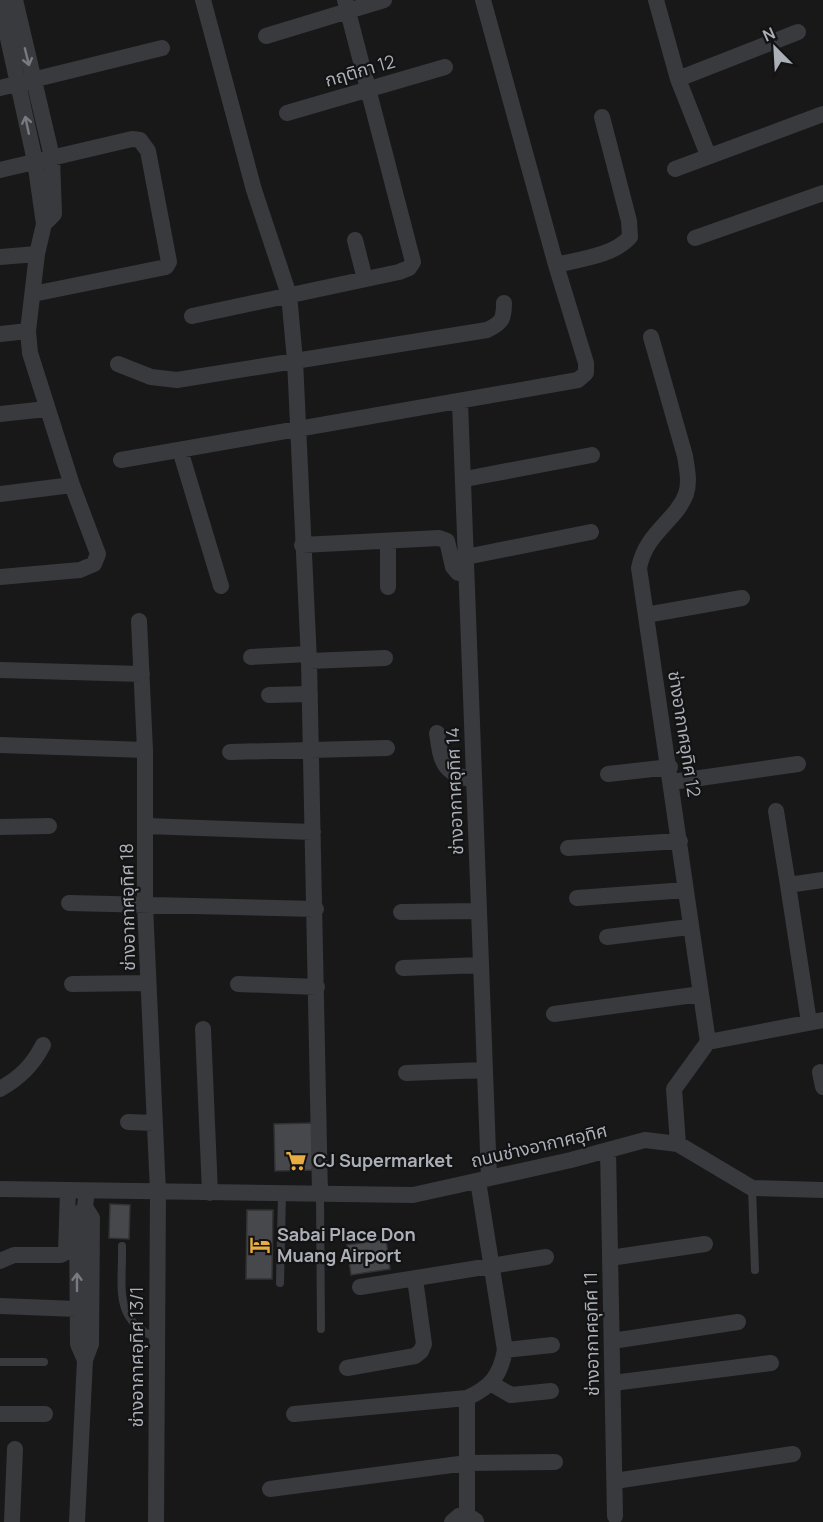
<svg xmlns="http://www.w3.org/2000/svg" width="823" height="1522" viewBox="0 0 823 1522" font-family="Manrope,'Noto Sans Thai',sans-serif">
	<rect width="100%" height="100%" fill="#181819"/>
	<!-- building -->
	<path fill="#47484c" stroke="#323235" stroke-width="1.5" d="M314 1123 315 1170 275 1171 274 1124Z
		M110 1204 130 1205 129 1239 109 1238Z
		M247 1210H273L272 1279H246Z
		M386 1239 390 1269 351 1275 347 1245Z"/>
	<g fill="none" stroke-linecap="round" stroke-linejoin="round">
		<!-- lane -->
		<path stroke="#393a3e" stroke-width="8" d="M752 1188 755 1270
			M320 1194 321 1329
			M122 1246C123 1287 112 1319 156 1338
			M280 1283 282 1194
			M0 1362H44"/>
		<!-- street -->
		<path stroke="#393a3e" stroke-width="16" d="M15 0 52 157 54 214 44 224
			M203 0 254 190 289 295 295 360 309 661 320 1194
			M656 0 678 79 708 155
			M0 2 35 161 44 224 37 254 28 331 30 353 72 485 98 554 94 564 80 570 0 577
			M266 36 384 0
			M678 79 798 32
			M0 88 162 48
			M287 113 445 67
			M675 169 823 114
			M0 170 132 139 140 140 148 151 169 262 166 267 33 294
			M695 238 823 193
			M355 240 365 279
			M0 257 37 254
			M556 265C580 259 613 256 630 237L629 221 602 117
			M192 316 399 272 409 268 413 262 345 0
			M0 334 28 331
			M651 337 685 456C687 469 690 482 686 494 676 521 646 532 639 568L708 1042 674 1089 678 1144
			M118 364 151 377 177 380 487 330C502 323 504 319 504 303
			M460 402 489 1178
			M0 414 46 409
			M180 450 221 586
			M121 460 578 380 586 373V363L556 265 483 0
			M465 479 592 455
			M0 494 72 485
			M388 541V587
			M302 545 439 538 447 541 453 567 458 573H466
			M466 557 591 532
			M646 615 742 598
			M139 621 145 750V906L158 1192 156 1522
			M251 657 309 654
			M309 661 385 658
			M0 670 142 674
			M269 695 310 694
			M437 733C441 761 442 774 474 780
			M0 745 145 750
			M230 752 387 748
			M608 774 670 767
			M672 782 798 764
			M776 811 788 885
			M146 826 313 832
			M0 827 49 826
			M568 848 680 841
			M577 898 686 890
			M69 903 316 909
			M401 912 479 911
			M607 937 689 927
			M403 968 481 965
			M72 984 148 983
			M238 984 317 987
			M554 1014 701 994
			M809 1022 788 885 823 880
			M203 1029 210 1193
			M708 1042 823 1020
			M820 1072 823 1087
			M406 1073 485 1070
			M0 1089C20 1078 33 1065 43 1045
			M128 1122 155 1123
			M608 1150 615 1516
			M478 1181 505 1350 552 1345
			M0 1189 413 1195 571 1160 645 1140 678 1144 752 1188 823 1190
			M610 1258 705 1244
			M0 1261 14 1255H61L66 1252 68 1191
			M360 1287 546 1257
			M0 1306 77 1309
			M612 1341 738 1322
			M85 1360 78 1344 77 1218 85 1207 86 1198
			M347 1368 415 1356 421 1351 424 1344 415 1279
			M613 1383 771 1363
			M492 1384 511 1395 551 1391
			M0 1414H45
			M294 1414 467 1398C491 1387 500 1376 505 1350
			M615 1481 793 1454
			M270 1489 467 1463 555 1462
			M467 1515V1398
			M12 1522 15 1449
			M77 1522 85 1360 91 1344 92 1218 85 1207
			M452 1522 459 1516 467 1515 476 1521"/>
	</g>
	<!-- one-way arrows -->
	<defs><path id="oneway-shaft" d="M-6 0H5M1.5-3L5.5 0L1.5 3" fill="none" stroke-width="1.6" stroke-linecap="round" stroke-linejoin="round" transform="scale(1.5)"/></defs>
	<g stroke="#787a81">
		<use href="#oneway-shaft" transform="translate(27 57) rotate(76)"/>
		<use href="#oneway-shaft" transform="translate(27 125) rotate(-102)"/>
		<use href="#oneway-shaft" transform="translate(77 1282) rotate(-90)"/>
	</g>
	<!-- icons -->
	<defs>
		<g id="supermarket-bare" transform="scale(1.62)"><path d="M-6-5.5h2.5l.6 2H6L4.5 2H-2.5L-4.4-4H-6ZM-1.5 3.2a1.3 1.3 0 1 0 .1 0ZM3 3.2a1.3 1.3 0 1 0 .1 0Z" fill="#e7ac42" stroke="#131314" stroke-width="2.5" paint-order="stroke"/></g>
		<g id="hotel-bare" transform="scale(1.62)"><path d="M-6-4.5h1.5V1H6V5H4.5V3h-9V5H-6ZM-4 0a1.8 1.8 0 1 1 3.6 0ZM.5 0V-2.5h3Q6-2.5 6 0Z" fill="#e7ac42" stroke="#131314" stroke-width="2.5" paint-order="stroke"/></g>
	</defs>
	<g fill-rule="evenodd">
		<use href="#supermarket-bare" x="296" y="1161"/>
		<use href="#hotel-bare" x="260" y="1245"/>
	</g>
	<g text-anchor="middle" stroke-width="4.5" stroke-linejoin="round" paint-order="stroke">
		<!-- street labels -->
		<g font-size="18" fill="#abafb8" stroke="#131314">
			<text transform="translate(360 71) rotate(-16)" y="6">กฤติกา 12</text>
			<text transform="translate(684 734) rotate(81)" y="6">ช่างอากาศอุทิศ 12</text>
			<text transform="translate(455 791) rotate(-92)" y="6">ช่างอากาศอุทิศ 14</text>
			<text transform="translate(128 907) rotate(-91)" y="6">ช่างอากาศอุทิศ 18</text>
			<text transform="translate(539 1146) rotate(-13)" y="6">ถนนช่างอากาศอุทิศ</text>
			<text transform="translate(592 1334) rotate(-91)" y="6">ช่างอากาศอุทิศ 11</text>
			<text transform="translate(137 1357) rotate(-90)" y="6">ช่างอากาศอุทิศ 13/1</text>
		</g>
		<!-- poi labels -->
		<g font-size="18" font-weight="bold" fill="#abafb8" stroke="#131314" text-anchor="start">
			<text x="313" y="1167">CJ Supermarket</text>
			<text x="277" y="1241">Sabai Place Don<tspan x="277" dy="21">Muang Airport</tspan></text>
		</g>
	</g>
	<!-- north arrow -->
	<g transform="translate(775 48) rotate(336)" stroke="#131314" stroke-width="4.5" paint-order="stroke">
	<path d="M0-4.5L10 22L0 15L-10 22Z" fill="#abafb8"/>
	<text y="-9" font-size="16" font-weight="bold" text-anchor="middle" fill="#abafb8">N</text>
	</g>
</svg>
